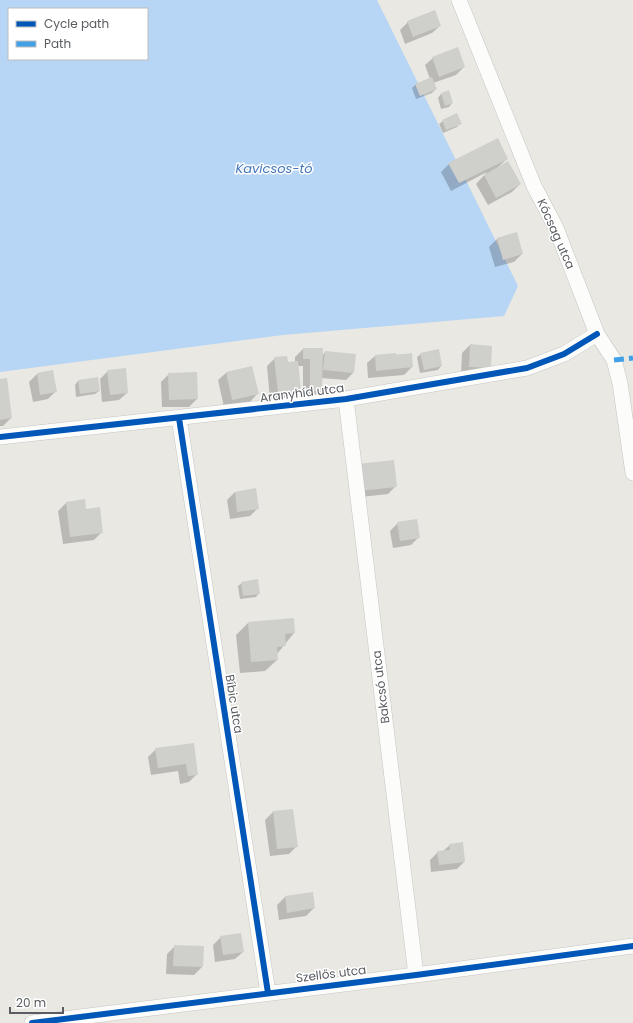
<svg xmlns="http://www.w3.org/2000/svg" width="633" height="1023" viewBox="0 0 633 1023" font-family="Poppins,sans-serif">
	<rect width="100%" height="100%" fill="#e9e8e3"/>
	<!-- water -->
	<path fill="#b7d5f4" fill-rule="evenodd" d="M0 0H377L518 286 504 316 283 335 0 372ZM9 9H147V59H9Z"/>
	<!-- shadow -->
	<path fill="#0003" d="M408 22 440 26 432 33 405 44 400 30Z
		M433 58 464 67 456 75 433 83 436 89 432 93 416 99 412 88 416 84 430 79 425 65Z
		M441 94 452 103 449 107 441 109 438 98Z
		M443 121 460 123 457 127 443 133 439 124Z
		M507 159 497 168 520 184 512 192 488 205 476 184 487 172 451 191 441 172 449 164Z
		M516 234 522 254 514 262 495 267 489 247 497 239Z
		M470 345 490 368 461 374 462 353Z
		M303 349 322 356 325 352 354 372 346 380 321 378V391L314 399H303V366H297L300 390 292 398 270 400 267 366 275 358 287 363 295 362V357Z
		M411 354 412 367 404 375 368 378 367 363 375 356Z
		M421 354 441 366 438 370 420 373 417 357Z
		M251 367 257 394 250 402 224 407 218 380 226 373Z
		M108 371 127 393 119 400 102 402 100 379Z
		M52 372 56 391 48 399 33 402 29 382 37 374Z
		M169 374 197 399 189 407H162L161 382Z
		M0 380 11 418 3 426H0Z
		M78 381 99 391 95 394 76 397 75 385Z
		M350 473 396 486 388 494 352 498Z
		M235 492 258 508 250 516 230 519 227 500Z
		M66 503 85 510 102 532 94 540 63 544 58 511Z
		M398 523 419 537 411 545 393 548 390 531Z
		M242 583 259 593 256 597 240 599 238 586Z
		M248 623 294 633 277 654V660L265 671 240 673 236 635Z
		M193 744 197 774 189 782 180 784 178 771 151 775 148 757 156 749Z
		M273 812 297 846 289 854 270 856 265 820Z
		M450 845 464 862 457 869 431 872 430 860 438 852 443 851Z
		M312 893 314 908 306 916 279 920 277 905 285 897Z
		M221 937 243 952 235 959 215 962 213 945Z
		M175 946 202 967 194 975 166 974 167 954Z"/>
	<!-- building -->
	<path fill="#cfcfcc" d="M435 10 441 26 413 37 407 21Z
		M458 47 465 67 439 77 432 57Z
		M432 77 437 89 420 96 415 84Z
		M449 90 453 103 445 106 441 93Z
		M457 113 462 124 446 130 442 120Z
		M498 138 508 159 459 183 448 163Z
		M508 161 521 184 496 198 484 175Z
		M517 232 523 254 503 260 497 238Z
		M470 344 492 346 491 368 469 367Z
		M303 348H323L322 391H310V359H303Z
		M439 349 442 366 424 370 420 353Z
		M325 351 356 354 354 373 323 370Z
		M396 353V355L412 353 413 367 376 371 375 355Z
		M287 356 288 362 298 361 301 391 278 393 274 357Z
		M252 366 259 394 232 400 226 372Z
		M126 368 128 393 110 395 107 370Z
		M53 370 57 392 40 395 37 373Z
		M197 372 198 399 169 400 168 373Z
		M98 377 100 391 80 394 78 380Z
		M7 378 12 418 0 420V379Z
		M394 460 397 487 359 491 357 464Z
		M256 488 259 509 237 512 235 492Z
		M85 499 86 509 100 507 103 533 70 537 66 502Z
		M417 519 420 538 400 541 397 522Z
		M258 579 260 594 243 596 241 582Z
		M294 618 295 633 285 634 286 646 277 647 278 660 251 662 248 622Z
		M194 743 198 775 188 776 186 764 158 768 155 748Z
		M293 809 298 847 277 849 273 811Z
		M463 842 465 862 439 865 437 851 450 850 449 844Z
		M313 892 315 908 287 913 285 896Z
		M241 933 244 952 223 955 220 936Z
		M174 945 204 946 203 967 173 966Z"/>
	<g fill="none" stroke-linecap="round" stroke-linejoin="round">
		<!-- minor casing -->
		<g stroke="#c5c5c4" stroke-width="16">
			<path id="minor" d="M459 0 534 186 556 228 597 334 614 360 620 383 633 473
				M346 399 416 975
				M179 418 268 993
				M0 437 346 399 527 368 564 354 597 334
				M32 1023 416 975 633 946"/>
		</g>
		<!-- minor -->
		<use href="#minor" stroke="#fcfcfb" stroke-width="15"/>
		<!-- quiet -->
		<path stroke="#42a1e6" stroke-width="5" stroke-dasharray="10 5" stroke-linecap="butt" d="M614 360 633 358"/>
		<!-- cycleway casing -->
		<g stroke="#fff" stroke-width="8">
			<path id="cycleway" d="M179 418 268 993
				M0 437 346 399 527 368 564 354 597 334
				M32 1023 416 975 633 946"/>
		</g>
		<!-- cycleway -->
		<use href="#cycleway" stroke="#0057b8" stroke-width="6"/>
	</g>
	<g text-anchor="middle" stroke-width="3" stroke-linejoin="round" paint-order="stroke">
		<!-- street labels -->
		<g font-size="12" fill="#595c61" stroke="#fff">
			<text transform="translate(556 234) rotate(66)" y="4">Kócsag utca</text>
			<text transform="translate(302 393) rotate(-7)" y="4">Aranyhíd utca</text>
			<text transform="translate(381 687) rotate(-97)" y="4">Bakcsó utca</text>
			<text transform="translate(234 704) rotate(81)" y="4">Bíbic utca</text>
			<text transform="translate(331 974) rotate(-7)" y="4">Szellős utca</text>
		</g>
		<!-- water labels -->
		<g font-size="13" font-style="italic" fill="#4577bd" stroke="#fff">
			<text x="274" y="173">Kavicsos-tó</text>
		</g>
	</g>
	<!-- legend -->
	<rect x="8" y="8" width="140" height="52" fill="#ffffff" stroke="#bdbec0"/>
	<rect x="16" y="21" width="20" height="6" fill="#0057b8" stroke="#bdbec0"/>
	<text x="44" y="28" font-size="12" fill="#595c61">Cycle path</text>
	<rect x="16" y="41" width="20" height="6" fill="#42a1e6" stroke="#bdbec0"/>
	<text x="44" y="48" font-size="12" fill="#595c61">Path</text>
	<!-- scale -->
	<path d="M10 1007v6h53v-6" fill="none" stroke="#595c61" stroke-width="2"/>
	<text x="16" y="1007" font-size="12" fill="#595c61" stroke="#ffffff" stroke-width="3" paint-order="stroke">20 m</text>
</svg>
